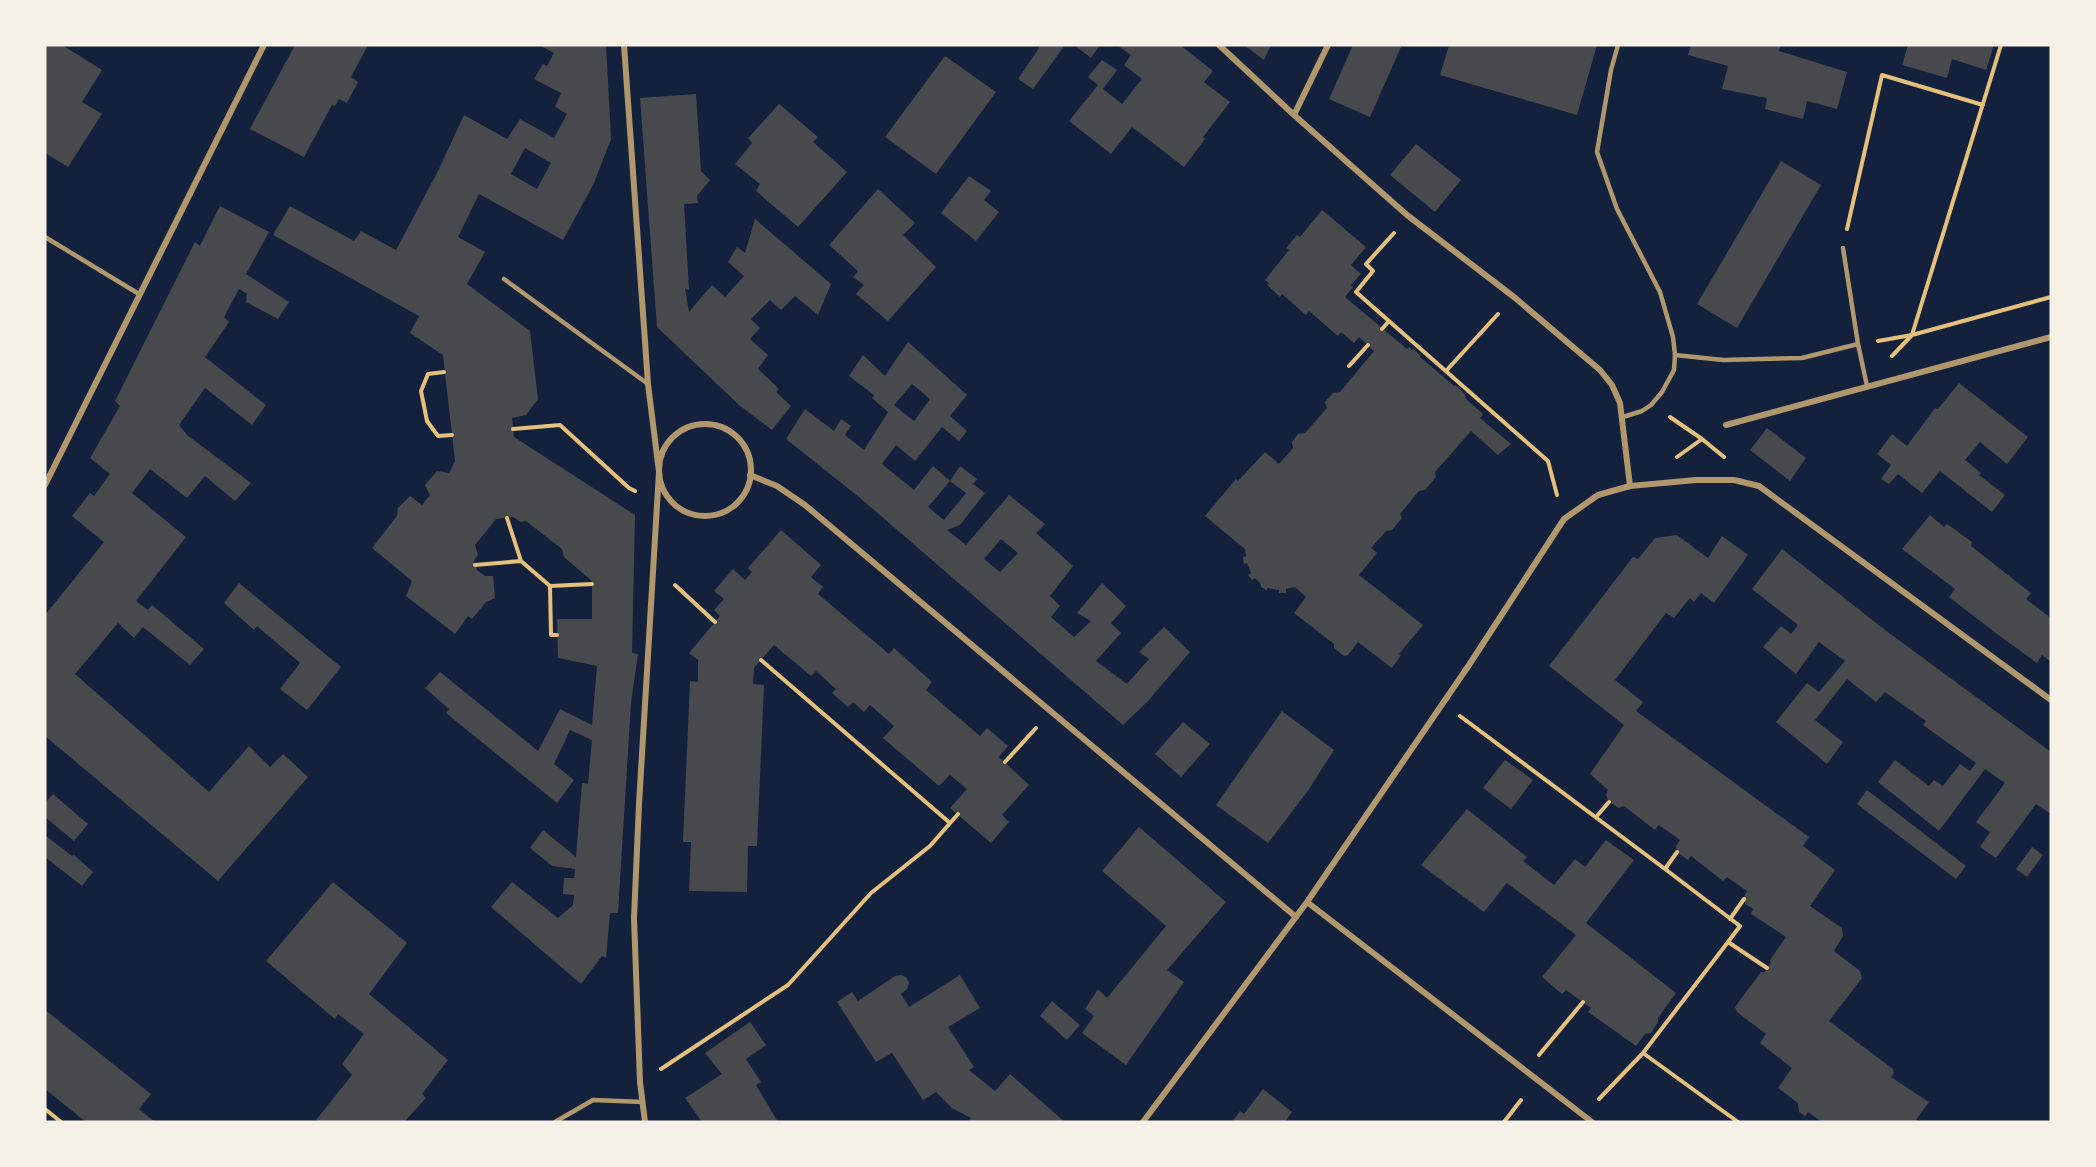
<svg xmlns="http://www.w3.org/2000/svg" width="2096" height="1167" viewBox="0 0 2096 1167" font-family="'Crimson Pro',serif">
	<rect width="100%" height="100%" fill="#14213d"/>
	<!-- building -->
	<path fill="#48494c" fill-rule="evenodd" d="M45 45H62L102 70 82 102 102 114 68 167 45 153Z
		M295 45H368L351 77 358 82 347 103 339 99 335 106 332 105 304 157 250 129Z
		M539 45H606L611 139 593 185 563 240 479 194 458 237 485 252 467 284 530 331 538 399 526 415 512 418 514 437 635 515 632 653 638 654 631 703 618 913H610L606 958 602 956 581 984 491 907 512 882 558 918 573 905 574 895 563 894 564 878H574L575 869 552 866 530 848 543 830 576 857 582 783 588 784 592 740 570 730 554 764 574 780 557 803 446 713 449 709 425 688 440 672 538 751 560 709 592 725 597 666 558 658 557 619H592V581L564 557 562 549 526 521 521 522 513 517 496 519 475 545 478 555 474 560 477 570 485 576H493L495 598 486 602 472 619 468 616 455 634 406 596 412 581 372 548 397 516 398 508 410 496 422 505 430 495 425 485 437 471 449 473 455 461 443 355 410 333 419 316 273 235 290 206 354 241 361 231 396 250 438 171 464 115 507 139 520 119 554 138 567 114 555 107 561 93 534 79 543 64 547 66 554 53ZM525 148 551 163 537 189 511 174Z
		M1041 45H1065L1033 89 1018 79Z
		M1074 45H1100L1091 58Z
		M1117 45H1180L1213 71 1204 82 1230 102 1203 137 1205 139 1184 167 1132 127 1111 154 1069 121 1098 85 1088 77 1102 60 1117 70 1103 89 1122 104 1142 79 1124 65 1131 55Z
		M1244 45H1271L1264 60Z
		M1353 45H1396L1401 47 1370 117 1329 99Z
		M1449 45H1597L1577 115 1440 75Z
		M1691 45H1781L1779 51 1847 72 1837 109 1807 101 1803 119 1765 109 1767 98 1722 89 1728 66 1688 55Z
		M1908 45H1994L1986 70 1952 59 1947 78 1902 65Z
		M945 56 996 92 936 174 885 137Z
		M696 94 701 171 710 180 697 196 698 203 684 204 689 290 685 289 689 312 712 285 725 297 744 276 728 262 737 247 745 253 755 219 831 284 818 315 795 296 781 310 770 300 751 319 760 328 750 339 768 355 758 369 779 389 776 392 791 406 772 430 739 405 657 327 640 98Z
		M779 104 818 137 813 142 847 172 798 227 756 191 760 184 735 164 752 143 748 138Z
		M1416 144 1461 180 1435 212 1390 175Z
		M1781 161 1821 185 1737 328 1697 304Z
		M969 176 991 191 984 200 999 212 976 241 941 213Z
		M878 189 915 223 903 235 936 267 888 321 856 294 864 285 853 277 858 271 829 245Z
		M220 206 269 232 246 274 289 302 278 319 246 302 247 294 239 289 224 317 229 322 205 357 266 405 252 425 205 388 179 425 187 435 251 483 235 501 205 476 187 498 150 469 132 493 186 537 136 601 148 610 152 605 204 649 190 665 143 627 134 638 118 623 75 674 209 792 249 746 270 767 283 754 308 777 218 881 45 736V615L104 542 72 516 90 493 94 496 110 474 90 458 120 406 115 401 195 242 200 246Z
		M1322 210 1366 247 1351 265 1361 274 1351 285 1353 287 1345 297 1407 349 1409 347 1412 350 1413 349 1421 356 1420 357 1454 386 1455 385 1464 393 1466 397 1465 398 1483 414 1480 418 1511 444 1498 455 1471 431 1435 472 1436 477 1425 490 1419 491 1400 514 1402 518 1392 530 1386 531 1371 548 1377 553 1359 575 1423 625 1399 654 1401 655 1392 668 1358 642 1348 655 1344 656 1334 648V644L1294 613 1306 597 1295 587 1286 589V593H1279V590L1267 588V590L1261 587V584L1255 578 1252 580 1248 575 1251 573 1247 563 1244 564 1243 557 1246 556 1245 549 1205 516 1236 479 1238 481 1265 452 1279 464 1293 448 1292 442 1298 434 1305 433 1327 408 1325 402 1333 393 1340 392 1374 351 1359 337 1354 343 1341 332 1338 336 1309 311 1306 315 1282 294 1280 297 1267 285 1269 283 1265 280 1289 250 1286 248 1297 235 1300 237Z
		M908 342 967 395 950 416 967 431 959 441 942 427 915 461 896 445 882 464 914 490 933 466 950 481 960 466 977 479 973 484 985 493 960 525 947 530 966 545 1009 495 1045 524 1036 533 1073 566 1050 596 1060 606 1051 617 1074 637 1091 621 1077 613 1102 583 1126 606 1111 623 1121 633 1096 661 1127 684 1149 659 1139 652 1164 627 1190 652 1148 701 1123 725 859 497 786 439 805 409 834 431 841 419 851 426 845 435 864 450 888 412 872 398 874 395 849 376 863 355 885 376ZM912 384 930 399 914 421 894 405ZM950 481 966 493 944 520 928 507ZM1001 539 1018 553 1000 572 984 559Z
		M1959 383 2028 437 2007 464 1980 442 1965 460 1981 473 1979 475 2005 495 1992 512 1940 471 1922 493 1898 474 1889 484 1881 479 1891 465 1877 454 1892 434 1907 446 1935 408 1938 409Z
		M1767 428 1806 458 1790 481 1750 450Z
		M1930 515 1944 527 1947 524 1972 542 1971 546 2031 593 2026 599 2051 618V662L2042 655 2037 663 1997 634 1949 597 1955 589 1902 549Z
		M781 530 821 565 811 577 823 587 818 594 889 654 894 648 932 682 926 690 980 736 987 728 1008 746 999 757 1029 785 1002 815 1009 822 991 843 950 808 967 789 950 775 939 786 883 738 894 726 870 705 864 712 853 702 848 707 832 693 836 689 816 671 811 676 774 645 754 668 753 684 764 685 757 846H748L747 892 689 891 691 842H683L690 681 698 682V660L689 653 720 616 714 610 724 599 714 591 733 569 745 580 752 572 748 568Z
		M1677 535 1708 558 1722 536 1748 555 1714 603 1701 593 1694 602 1690 598 1674 618 1666 613 1615 680 1643 702 1636 711 1809 837 1803 846 1835 870 1810 906 1842 928 1843 936 1834 951 1860 971 1862 978 1829 1021 1893 1069 1894 1073 1891 1077 1929 1102 1916 1120 1919 1122H1822L1808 1112 1805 1116 1799 1112 1798 1103 1778 1088 1792 1068 1760 1043 1766 1034 1737 1012 1735 1007 1761 972H1765L1767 968 1771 963 1770 960 1786 937 1751 914 1753 909 1745 904 1744 896 1747 891 1727 877 1723 881 1691 856 1688 860 1677 852 1676 846 1680 840 1659 825 1655 830 1624 806 1619 808 1609 802 1606 795 1608 790 1590 774 1624 725 1549 666 1633 557 1638 559 1655 538Z
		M1782 549 1885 630 2051 752V814L2036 804 1996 858 1980 847 1990 832 1976 822 2005 783 1985 769 1939 831 1878 782 1895 760 1929 786 1934 780 1943 786 1960 764 1970 771 1976 763 1923 725 1926 721 1885 692 1876 702 1847 679 1815 720 1843 742 1827 764 1776 722 1807 683 1819 692 1845 661 1819 642 1796 674 1763 647 1781 626 1791 634 1798 625 1752 589Z
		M239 583 341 667 307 710 280 689 300 663 257 626 254 630 224 603Z
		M1282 711 1334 750 1307 792 1268 843 1216 805Z
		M1183 722 1210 744 1181 777 1155 754Z
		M1505 760 1533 780 1511 809 1483 788Z
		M1867 790 1966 866 1956 879 1857 804Z
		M53 794 88 824 74 841 45 817V803Z
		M1467 809 1527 857 1523 861 1554 885 1575 859 1585 867 1606 840 1634 860 1586 923 1676 993 1658 1018V1022L1651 1033 1645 1034 1636 1046 1588 1012 1591 1008 1566 990 1562 994 1542 977 1576 935 1507 883 1484 912 1421 865Z
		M1139 827 1226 902 1167 970 1184 982 1126 1065 1082 1033 1094 1016 1085 1009 1098 989 1107 998 1166 926 1102 871Z
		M45 835 72 856 74 855 93 872 82 886 45 857Z
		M2032 847 2043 855 2027 877 2016 869Z
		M333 882 407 943 369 994 448 1060 422 1094 426 1098 404 1122H319L316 1120 352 1075 342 1064 364 1034 338 1014 335 1019 266 961Z
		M901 975 906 977 909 983 907 989 901 994 909 1007 960 975 980 1008 948 1027 974 1067 969 1070 995 1091 1010 1074 1065 1122H968L971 1118 952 1108 936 1092 923 1100 892 1053 876 1062 837 1002 852 992 858 1001 895 976Z
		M1052 1001 1080 1025 1067 1040 1040 1016Z
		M45 1010 151 1094 139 1109 155 1122H86L45 1089Z
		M750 1022 766 1045 746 1059 761 1082 756 1085 778 1122H702L685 1098 722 1074 705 1053Z
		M1263 1089 1292 1112 1285 1122H1232L1240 1111 1244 1114Z"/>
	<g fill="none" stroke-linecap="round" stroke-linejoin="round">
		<!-- path -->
		<path stroke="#e5c07b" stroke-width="4" d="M1847 229 1882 75 1983 105
			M1394 233 1366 264 1373 271 1356 292 1548 461 1557 495
			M1382 329 1389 321
			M1878 341 1912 335 2001 45
			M1892 356 1912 335 2051 297
			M1349 366 1368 345
			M1446 371 1498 314
			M444 372 428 374 421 391 427 421 438 436 452 435
			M1670 417 1702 439 1724 457
			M513 429 560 425 629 488 635 491
			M1677 457 1702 439
			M507 518 521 561
			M475 565 521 561 550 586
			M675 585 715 622
			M557 635H551L550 586 592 584
			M761 660 950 823
			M1460 716 1665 869 1677 852
			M1005 762 1036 728
			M1596 817 1609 802
			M1665 869 1740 926 1728 942 1767 968
			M1730 919 1744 899
			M1643 1053 1738 1122
			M1539 1055 1583 1002
			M661 1069 788 985 871 893 930 846 958 814
			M1599 1099 1643 1053 1728 942
			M45 1109 61 1122
			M1504 1122 1521 1100"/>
		<!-- service -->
		<path stroke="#b1986c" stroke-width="4.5" d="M1618 45 1611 70 1597 152 1617 209 1660 292 1673 337 1675 355 1674 370 1662 392 1651 405 1642 411 1623 417
			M45 237 139 294
			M504 279 648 384
			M1858 344 1867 386
			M1675 355 1723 360 1802 358 1858 344 1843 248
			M555 1122 593 1100 643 1102"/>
		<!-- minor -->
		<path stroke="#b1986c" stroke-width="6" d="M624 45 648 384 659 472 639 804 634 918 640 1082 645 1122
			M1219 45 1294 115 1407 215 1514 297 1600 370 1612 385 1620 403 1630 486
			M1294 115 1328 45
			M659 470a46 46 0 1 1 92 0a46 46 0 1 1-92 0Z
			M1726 425 2051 337
			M750 475 777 486 805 505 1296 917
			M45 485 264 45
			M1307 902 1592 1122
			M1143 1122 1307 902 1469 665 1564 519 1598 495 1630 486 1696 480H1734L1759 486 2051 700"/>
	</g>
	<!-- border -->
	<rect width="2096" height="1167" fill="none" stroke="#f6f1e7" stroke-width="93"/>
</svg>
